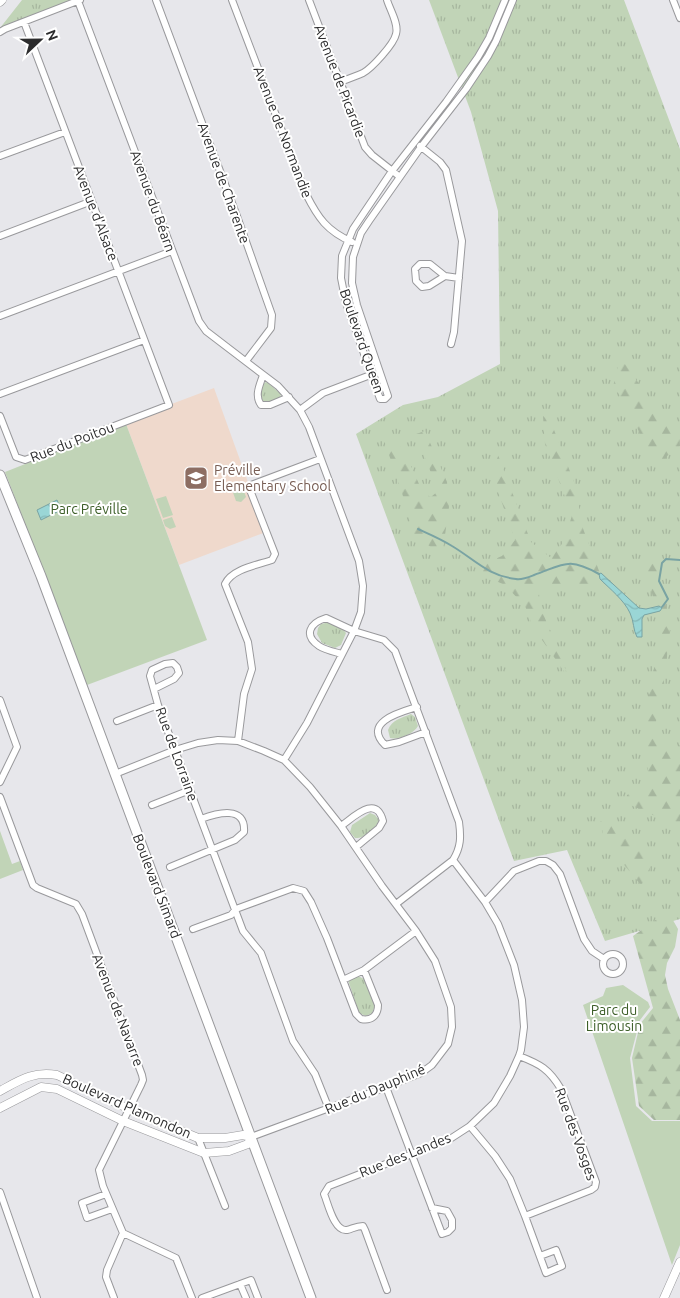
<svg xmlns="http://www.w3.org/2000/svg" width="680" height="1298" viewBox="0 0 680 1298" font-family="Ubuntu,sans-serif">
	<defs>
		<pattern id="grass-tufts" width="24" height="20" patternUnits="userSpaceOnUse" patternTransform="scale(1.25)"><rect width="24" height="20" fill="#c1d4b7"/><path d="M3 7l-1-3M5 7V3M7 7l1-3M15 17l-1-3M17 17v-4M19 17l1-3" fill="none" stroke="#a6b69e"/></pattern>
		<pattern id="forest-firs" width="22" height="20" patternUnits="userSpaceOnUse" patternTransform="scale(1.25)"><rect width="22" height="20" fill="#c1d4b7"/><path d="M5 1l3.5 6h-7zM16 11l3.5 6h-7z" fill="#a6b69e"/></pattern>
		<pattern id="water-waves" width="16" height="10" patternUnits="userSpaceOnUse" patternTransform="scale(1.25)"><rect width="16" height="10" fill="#9ad6d6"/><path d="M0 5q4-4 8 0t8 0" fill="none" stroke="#85b8b8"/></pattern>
	</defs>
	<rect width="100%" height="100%" fill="#e7e7eb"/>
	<!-- education -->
	<path fill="#efd9cc" d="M214 388 266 532 179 565 126 424 169 405Z"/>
	<!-- grass -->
	<path fill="url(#grass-tufts)" d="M22 0H73L0 28Z
		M429 0H624L680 149V919L605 941 567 850 514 861 356 434 403 405 438 397 500 364 498 211 471 112Z
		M266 382 268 383 281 394 280 398 271 403H263C258 397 261 391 263 384Z
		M330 622 342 628 346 633 341 645 335 648 322 643 317 634 318 628 321 624Z
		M411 714 415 717 418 726C414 734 398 740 390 738L388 730C392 720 401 718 411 714Z
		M370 813 375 815 379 820C376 829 363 839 355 838L350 832 352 825Z
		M358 976 364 979 375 1006 372 1013 366 1016 359 1013 349 983V980Z"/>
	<!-- forest -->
	<path fill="url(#forest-firs)" d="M620 357 647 395 679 427 680 446 667 456 663 465H656L650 461C640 436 632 406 613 387Z
		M543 416 551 422 579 495V518L604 584 587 587 573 585 538 586C540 615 559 652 570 680L533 627 525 606 505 585 478 573 483 564 502 556 515 540 495 483V447L531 542 551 558 565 540 572 515 545 444Z
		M425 431 447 482 449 507 443 549 436 551 413 534 406 505 383 437 403 448 423 493 431 497 438 491 416 434Z
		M650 556 659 572 670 627 665 674 653 738 675 751 680 745V838L671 823 626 803 627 795 649 783 644 731 650 688 662 636 645 563Z
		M600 821 615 822 653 856 648 877 641 885 605 842Z
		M670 915 678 929 675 947 667 963 665 975 668 989 680 1020V1120H654L639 1106 632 1058 640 1024 653 1008 633 936 657 919Z"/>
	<!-- park -->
	<path fill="#c1d4b7" d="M126 424 207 640 87 685 5 472Z
		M241 483 246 497 241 502 236 501 231 487Z
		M166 496 173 515 163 518 156 499Z
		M172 517 176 527 170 529 165 526 163 520Z
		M0 831 12 864 20 861 23 870 0 879Z
		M623 985 648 1002 650 1007 640 1020 630 1058 636 1106 652 1121H680V1245L672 1265 583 1005 603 996 606 988Z"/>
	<!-- water -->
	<path fill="url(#water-waves)" stroke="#79a3a3" d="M57 500 61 510 41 520 37 510Z
		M601 573 639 608 646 609 659 606 662 608 660 611 644 615 642 619V637H637C633 630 634 621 630 613 624 600 610 589 600 579L599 574Z"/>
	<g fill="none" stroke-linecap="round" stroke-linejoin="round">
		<!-- stream -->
		<path stroke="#79a3a3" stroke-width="2" d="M418 529C429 534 441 539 452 546 474 559 488 576 516 579 522 580 529 577 534 575 565 564 568 557 599 574
			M662 607 668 599 659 581 662 563 666 559 680 560"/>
		<!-- minor casing -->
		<g stroke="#99999c" stroke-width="8">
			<path id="minor" d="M156 0 238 219 272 315 271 328 246 361
				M232 0 306 194C318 218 327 231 352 242
				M309 0 365 147 372 155 400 177
				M505 0 489 38 478 57 446 102 392 171 353 229 342 256 341 278 346 303 380 399H385L388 396 357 305 352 283 353 257 361 233 369 221 421 147 466 89 488 56 496 41 513 0
				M673 0 680 18
				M78 1 199 321 206 331 278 386 300 410 309 427 359 561 363 586 361 612 354 631 307 723 284 760
				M0 32 5 29 80 0
				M340 82C348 79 356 76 363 73 372 68 394 44 396 34 399 24 390 10 387 0
				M420 146 440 162 446 170 462 241 454 332 451 344
				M0 156 65 132
				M0 236 92 201
				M445 276 429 286 422 287 416 281 415 269 420 264H430L445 276 459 278
				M0 316 172 251
				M263 375C260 385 254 395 261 405H270L289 397
				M0 394 144 340
				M300 410 323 393 373 374
				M0 416 16 457 25 460 169 405 24 22
				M342 654C335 652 325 650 319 646 303 635 310 623 326 618L354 631 384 640 395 651 459 822C461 837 461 847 453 860L396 904
				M154 689 174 679 179 673 177 667 173 663 165 664 152 670 150 676 158 705 243 931 261 953 293 1041 315 1074 329 1109
				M0 700 17 747 0 782
				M417 707C401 712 362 722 385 745L399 742 426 732
				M117 721 158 705
				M238 741 244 694 252 669 248 642 225 584C232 569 257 565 272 560L275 554 250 490 251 485 320 459
				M115 774 175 750 198 743 218 740 238 741 264 751 284 760 310 787 341 826 382 886 416 931 435 961 451 1007 452 1027 448 1044 432 1065 421 1073 386 1087 251 1137
				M0 797 33 885 37 888 76 904 82 914 142 1075 143 1080 141 1085 99 1170 103 1186 123 1233 176 1258 192 1298
				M152 805 190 790
				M341 826C354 817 376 794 383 821L379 828 356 847
				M170 867 235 840 244 832C246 805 217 813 201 819
				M485 902 514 871 539 861H546L553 865 560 874 584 939 592 951 604 959
				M193 929 231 915 236 909 293 888 304 891 311 902 327 938 356 1014 361 1019C371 1021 378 1016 378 1005L364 970
				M603 964a10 10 0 1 1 20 0a10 10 0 1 1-20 0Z
				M343 980 364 970 416 931
				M519 1056C540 1064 549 1069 561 1089L596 1182 595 1187 591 1190 525 1216
				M386 1087 442 1234 448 1232 452 1228V1220L447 1211 432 1208
				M470 1126 495 1156 510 1179 525 1216 546 1273 562 1266 556 1250 540 1256
				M198 1138 225 1206
				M0 1192 37 1298
				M106 1194 82 1203 87 1218 112 1209
				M240 1284 246 1298
				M387 1290 365 1230 363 1226C356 1226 352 1229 347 1230 334 1232 328 1203 324 1194L329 1186 450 1139 470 1126 494 1103 510 1076 519 1056 521 1050 524 1027 522 1000 514 965 498 924 485 902 453 860
				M114 1298 106 1277 107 1270 123 1233
				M202 1298 251 1280 258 1298"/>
		</g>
		<!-- tertiary casing -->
		<g stroke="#99999c" stroke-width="9">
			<path id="tertiary" d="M0 2 2 0
				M0 1091C20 1080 33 1071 57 1075L129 1109 198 1138H225L243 1135 251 1137 248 1144 229 1151 204 1153 123 1121 57 1089 41 1087 0 1108
				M664 1298 680 1262"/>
		</g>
		<!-- secondary casing -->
		<g stroke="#99999c" stroke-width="11">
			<path id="secondary" d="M0 475 41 576 311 1298"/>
		</g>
		<!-- minor -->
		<use href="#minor" stroke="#fff" stroke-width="6"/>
		<!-- tertiary -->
		<use href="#tertiary" stroke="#fff" stroke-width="8"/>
		<!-- secondary -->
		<use href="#secondary" stroke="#fff" stroke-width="9"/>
	</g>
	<!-- icons -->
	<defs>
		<g id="school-square" transform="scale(1.25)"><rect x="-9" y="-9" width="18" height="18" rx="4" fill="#8d6e63" stroke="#fff"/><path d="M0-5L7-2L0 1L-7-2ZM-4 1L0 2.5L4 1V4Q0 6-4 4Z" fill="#fff"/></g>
	</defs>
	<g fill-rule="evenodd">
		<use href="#school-square" x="196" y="478"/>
	</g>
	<g text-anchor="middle" stroke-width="4" stroke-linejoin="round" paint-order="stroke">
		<!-- street labels -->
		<g font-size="14" fill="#2c2c2d" stroke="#fff">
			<text transform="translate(340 81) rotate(69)" y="5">Avenue de Picardie</text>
			<text transform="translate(283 132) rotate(69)" y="5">Avenue de Normandie</text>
			<text transform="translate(224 183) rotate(70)" y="5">Avenue de Charente</text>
			<text transform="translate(153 201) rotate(70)" y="5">Avenue du Béarn</text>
			<text transform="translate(96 213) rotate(69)" y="5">Avenue d'Alsace</text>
			<text transform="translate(362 341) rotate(71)" y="5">Boulevard Queen</text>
			<text transform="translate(72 442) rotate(-21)" y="5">Rue du Poitou</text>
			<text transform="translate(177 754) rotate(70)" y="5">Rue de Lorraine</text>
			<text transform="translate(157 886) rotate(69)" y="5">Boulevard Simard</text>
			<text transform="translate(118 1010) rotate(69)" y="5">Avenue de Navarre</text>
			<text transform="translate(375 1089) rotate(-23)" y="5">Rue du Dauphiné</text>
			<text transform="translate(127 1106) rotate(24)" y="5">Boulevard Plamondon</text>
			<text transform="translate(576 1134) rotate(70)" y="5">Rue des Vosges</text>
			<text transform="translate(405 1155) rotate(-22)" y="5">Rue des Landes</text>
		</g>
		<!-- education labels -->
		<g font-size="14" fill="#785e54" stroke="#fff" text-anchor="start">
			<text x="214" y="475">Préville<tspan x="214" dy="16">Elementary School</tspan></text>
		</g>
		<!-- park labels -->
		<g font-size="14" fill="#3c5e28" stroke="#fff">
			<text x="89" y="514">Parc Préville</text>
			<text x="614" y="1015">Parc du<tspan x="614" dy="16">Limousin</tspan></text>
		</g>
	</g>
	<!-- north arrow -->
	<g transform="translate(40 40) rotate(68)" stroke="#ffffff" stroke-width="4" paint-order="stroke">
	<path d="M0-4L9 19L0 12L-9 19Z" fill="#2c2c2d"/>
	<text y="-8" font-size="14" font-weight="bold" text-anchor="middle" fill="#2c2c2d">N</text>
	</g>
</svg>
